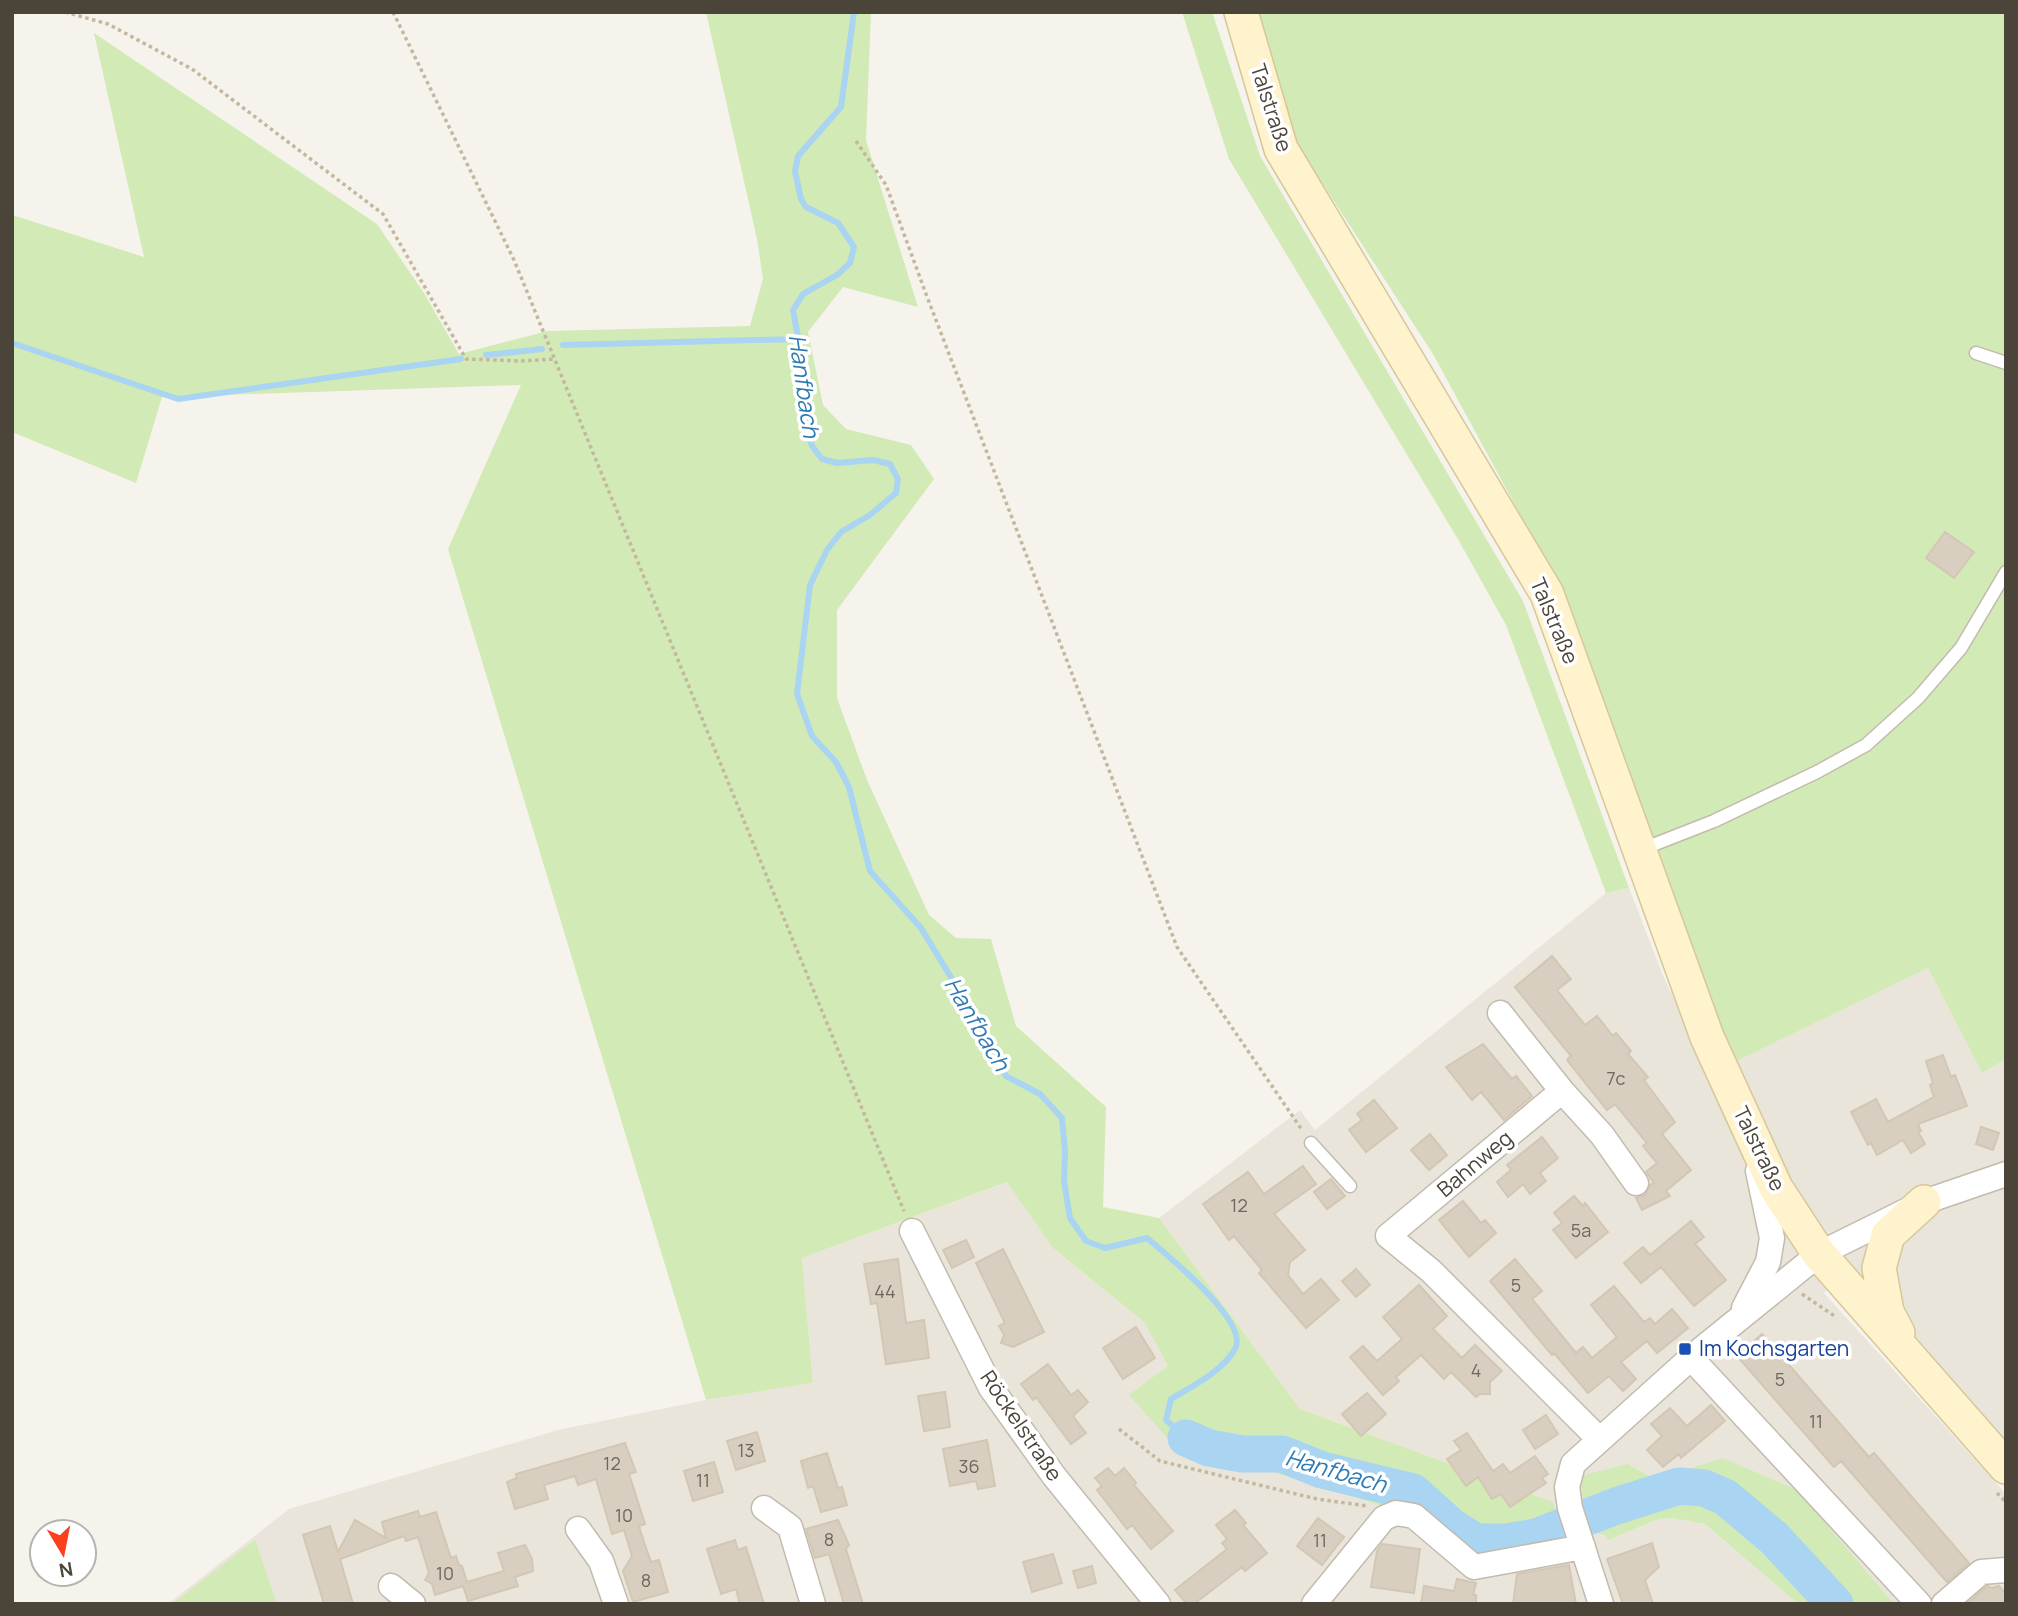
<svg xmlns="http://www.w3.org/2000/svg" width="2018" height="1616" viewBox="0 0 2018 1616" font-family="Manrope,sans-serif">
	<rect width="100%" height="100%" fill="#f6f3ec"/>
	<!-- residential -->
	<path fill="#eae5da" d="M1629 888 1664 978 1693 1038 1733 1063 1928 968 1982 1073 2006 1059V1446L1848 1265 1824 1293 2006 1494V1604H1894L1797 1491 1723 1458 1654 1479 1628 1464 1605 1535 1608 1540 1656 1520 1671 1518 1705 1524 1798 1604H168L289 1509 558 1430 706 1400 813 1383 802 1258 1008 1182 1053 1248 1144 1322 1168 1366 1180 1452 1269 1471 1424 1519 1492 1553 1563 1533 1553 1502 1300 1409 1159 1218 1300 1110 1315 1130 1606 893Z"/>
	<!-- green -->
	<path fill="#d2eab5" d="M706 12H871L866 140 918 307 843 287 808 332 823 405 846 429 911 445 934 479 837 610V698L867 780 929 915 956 938 991 939 1016 1026 1106 1107 1103 1207 1159 1218 1300 1409 1553 1502 1564 1533 1492 1553 1424 1519 1269 1471 1180 1452 1129 1395 1168 1366 1144 1322 1053 1248 1007 1182 802 1258 813 1383 706 1400 448 549 521 385 162 397 136 483 12 432V215L144 257 94 33 377 224 424 293 459 354 548 331 750 326 763 279 757 239Z
		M1182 12H1212L1260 156 1523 601 1629 888 1606 893 1506 625 1459 541 1229 159Z
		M1256 12H2006V1059L1982 1073 1928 968 1733 1063 1571 608 1433 354 1295 141Z
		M1723 1458 1797 1490 1894 1604H1798L1705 1524 1671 1518 1656 1520 1608 1540 1605 1535 1590 1531 1584 1512 1580 1476 1628 1464 1654 1479Z
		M255 1540 277 1604H172Z"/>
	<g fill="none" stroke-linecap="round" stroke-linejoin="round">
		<!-- stream -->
		<path stroke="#a9d4f2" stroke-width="6" d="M854 12 841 107 798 156 795 171 801 199 806 207 838 223 854 247 850 263 837 275 803 294 793 310 807 385 806 428 812 446 822 459 837 463 873 460 890 464 898 479 896 493 870 515 841 532 827 550 810 585 797 694 812 736 836 762 849 787 870 871 921 928 966 1002 1006 1076 1040 1094 1062 1118 1065 1152 1064 1181 1070 1218 1086 1241 1105 1248 1147 1238C1166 1254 1250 1322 1235 1349 1223 1371 1191 1387 1171 1399L1166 1420 1186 1438
			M12 343 178 399 461 359
			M563 345 798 339
			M486 355 542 349"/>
		<!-- river -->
		<path stroke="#a9d4f2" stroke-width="37" d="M1186 1438 1209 1448 1242 1454H1282L1322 1470 1413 1492 1452 1527 1476 1542H1506L1536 1537 1616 1506 1679 1486 1704 1488 1725 1497 1774 1538 1835 1604"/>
	</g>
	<!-- building -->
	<path fill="#d8cfc1" stroke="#d3c7b4" stroke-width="2" d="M1945 532 1974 552 1954 578 1926 558Z
		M1552 956 1571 979 1557 990 1585 1025 1597 1016 1613 1036 1616 1033 1631 1051 1628 1054 1648 1077 1644 1080 1675 1122 1662 1134 1691 1170 1666 1191 1670 1196 1642 1210 1636 1198 1645 1195 1650 1185 1654 1183 1646 1172 1657 1163 1643 1146 1647 1143 1615 1104 1607 1110 1567 1060 1571 1056 1515 987Z
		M1483 1044 1512 1079 1516 1076 1532 1096 1504 1120 1481 1092 1472 1100 1446 1067Z
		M1943 1055 1951 1077 1955 1075 1967 1106 1918 1124 1921 1131 1918 1132 1925 1144 1911 1153 1903 1140 1877 1155 1871 1143 1868 1145 1851 1112 1876 1099 1888 1122 1934 1097 1930 1085 1933 1083 1926 1061Z
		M1374 1100 1397 1128 1366 1152 1349 1130 1362 1120 1357 1114Z
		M1981 1127 1999 1133 1993 1150 1976 1144Z
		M1430 1134 1447 1155 1429 1170 1411 1150Z
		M1542 1137 1558 1158 1540 1173 1546 1181 1530 1194 1523 1184 1508 1197 1497 1182 1511 1170 1507 1165Z
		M1303 1166 1316 1184 1274 1214 1305 1250 1290 1262 1288 1275 1303 1294 1321 1279 1339 1300 1306 1328 1259 1273 1262 1270 1234 1236 1229 1240 1203 1204 1248 1172 1264 1194Z
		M1331 1179 1345 1196 1327 1209 1314 1192Z
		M1574 1196 1583 1206 1585 1203 1608 1232 1576 1258 1553 1230 1562 1223 1554 1213Z
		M1463 1201 1481 1223 1485 1220 1496 1233 1469 1257 1439 1220Z
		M1691 1221 1704 1237 1695 1244 1726 1280 1694 1306 1661 1267 1641 1283 1624 1263 1643 1247 1650 1255Z
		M966 1240 974 1257 952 1268 943 1250Z
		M1003 1249 1044 1332 1013 1347 1001 1343 1004 1335 999 1326 1005 1323 976 1263Z
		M898 1259 906 1323 924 1320 929 1358 886 1364 877 1303 871 1304 864 1264Z
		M1515 1259 1542 1291 1532 1299 1576 1353 1583 1347 1592 1358 1617 1337 1591 1305 1614 1286 1644 1322 1650 1318 1655 1324 1672 1309 1688 1328 1657 1353 1647 1341 1621 1362 1636 1379 1623 1391 1609 1376 1588 1393 1554 1353 1552 1355 1490 1281Z
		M1356 1269 1370 1285 1356 1297 1342 1281Z
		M1419 1285 1447 1316 1433 1329 1462 1358 1475 1345 1502 1371 1490 1382V1394H1480L1476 1397 1451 1372 1444 1379 1421 1355 1396 1377 1399 1381 1383 1395 1350 1357 1363 1346 1377 1361 1402 1339 1383 1317Z
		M1136 1327 1155 1358 1123 1379 1103 1348Z
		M1762 1334 1869 1457 1874 1453 1969 1563 1947 1582 1841 1461 1834 1467 1737 1356Z
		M1048 1364 1071 1395 1078 1390 1088 1402 1073 1416 1086 1433 1071 1444 1036 1397 1033 1400 1021 1384Z
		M945 1392 950 1427 924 1431 918 1396Z
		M1367 1393 1386 1414 1361 1436 1342 1414Z
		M1711 1405 1725 1421 1681 1458 1679 1454 1663 1467 1647 1450 1662 1436 1651 1424 1670 1408 1687 1426Z
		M1546 1415 1558 1434 1535 1449 1523 1430Z
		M757 1432 765 1461 736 1470 727 1441Z
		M1467 1433 1493 1471 1503 1464 1510 1473 1535 1456 1548 1474 1542 1478 1546 1483 1510 1507 1501 1494 1492 1499 1478 1477 1466 1486 1447 1459 1461 1450 1454 1441Z
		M987 1440 995 1486 978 1489 976 1481 950 1486 943 1449Z
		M625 1443 636 1472 629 1474 645 1524 639 1526 644 1542 651 1562 659 1560 668 1592 633 1602 623 1571 632 1556 629 1546 624 1530 612 1534 596 1479 578 1485 575 1476 544 1485 548 1499 515 1509 507 1482 517 1478 516 1474Z
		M827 1453 838 1488 842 1487 847 1505 821 1512 813 1486 808 1488 801 1461Z
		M714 1462 723 1492 693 1501 684 1471Z
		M1108 1468 1115 1476 1124 1468 1136 1483 1134 1485 1173 1531 1151 1549 1132 1525 1127 1529 1097 1490 1102 1486 1095 1478Z
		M1235 1510 1246 1523 1243 1525 1267 1553 1245 1571 1242 1567 1194 1604H1187L1175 1590 1227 1549 1222 1543 1227 1539 1216 1525Z
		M418 1511 420 1517 436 1512 451 1558 456 1556 459 1565 462 1566 467 1582 504 1571 498 1553 525 1545 532 1559 533 1571 515 1577 518 1586 468 1601 463 1586 435 1595 432 1584 425 1580 429 1573 418 1537 406 1541 404 1536 340 1559 353 1604H324L303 1535 330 1526 338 1552 355 1520 386 1538 382 1522Z
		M1318 1518 1344 1537 1322 1565 1297 1546Z
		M838 1520 849 1545 846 1549 863 1604H844L829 1554 815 1558 806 1529Z
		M735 1540 738 1550 746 1547 764 1604H740L736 1589 721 1594 707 1549Z
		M1652 1543 1659 1567 1645 1580 1653 1604H1623L1607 1559Z
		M1382 1544 1420 1549 1414 1593 1371 1587 1377 1551Z
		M1053 1554 1062 1583 1032 1592 1023 1562Z
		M1569 1565 1576 1604H1513L1517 1574Z
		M1092 1566 1096 1583 1078 1588 1073 1571Z
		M1457 1579 1476 1583 1473 1595H1476V1604H1421L1424 1586 1454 1591Z
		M1987 1586 1992 1588 1999 1586 2006 1594V1604H1967Z"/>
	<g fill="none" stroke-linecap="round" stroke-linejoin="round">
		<!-- lane casing -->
		<g stroke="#c2bbae" stroke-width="15">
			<path id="lane" d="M1976 353 2006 363
				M1640 850 1714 821 1817 772 1866 745 1918 698 1961 648 2006 572
				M1311 1143 1350 1186"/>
		</g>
		<!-- street casing -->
		<g stroke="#c2bbae" stroke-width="27">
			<path id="street" d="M1500 1013 1562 1091 1388 1236 1431 1271 1599 1439
				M1562 1091 1602 1135 1636 1183
				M912 1231 991 1388 1054 1476 1158 1604
				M1744 1308 1768 1262 1772 1238 1758 1171
				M1691 1358 1919 1604
				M764 1508 790 1527 813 1604
				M578 1529 601 1561 616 1604
				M391 1586 413 1604
				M1314 1604 1384 1518 1396 1513 1414 1516 1474 1567 1583 1547
				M1601 1604 1570 1508 1567 1487 1573 1464 1693 1356 1819 1254 1924 1202 2006 1174
				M1944 1604 1981 1572 2006 1570"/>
		</g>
		<!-- secondary casing -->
		<g stroke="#d6c79b" stroke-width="36">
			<path id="secondary" d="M1241 12 1281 149 1547 594 1707 1037 1776 1188 1819 1254 2006 1467
				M1898 1333 1887 1312 1879 1268 1888 1235 1924 1202"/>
		</g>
		<!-- path -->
		<path stroke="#c4b79f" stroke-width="3.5" stroke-dasharray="3.5 3.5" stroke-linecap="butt" d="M65 12 108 24 192 69 383 214 466 359 521 361 555 359
			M393 12 514 260 904 1211
			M856 141 886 185 926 294 1177 947 1302 1130
			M1802 1294 1836 1317
			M1119 1429 1160 1461 1317 1499 1367 1506
			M1997 1493 2006 1502"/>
		<!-- lane -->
		<use href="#lane" stroke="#fff" stroke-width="12"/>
		<!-- street -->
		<use href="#street" stroke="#fff" stroke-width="24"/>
		<!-- secondary -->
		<use href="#secondary" stroke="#fff3cd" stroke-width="33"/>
	</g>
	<!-- markers -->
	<rect fill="#1a4fb4" stroke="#fff" stroke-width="2.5" x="1678" y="1342" width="14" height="14" rx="3.5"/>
	<g text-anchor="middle" stroke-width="7" stroke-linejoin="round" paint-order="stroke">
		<!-- number labels -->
		<g font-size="18" fill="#6e675b">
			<text x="1616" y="1085">7c</text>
			<text x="1239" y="1212">12</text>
			<text x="1581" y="1237">5a</text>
			<text x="1516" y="1292">5</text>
			<text x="885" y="1298">44</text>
			<text x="1476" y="1377">4</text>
			<text x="1780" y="1386">5</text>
			<text x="1816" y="1428">11</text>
			<text x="746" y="1457">13</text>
			<text x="612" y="1470">12</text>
			<text x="969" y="1473">36</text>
			<text x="703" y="1487">11</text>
			<text x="624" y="1522">10</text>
			<text x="829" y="1546">8</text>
			<text x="1320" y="1547">11</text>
			<text x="445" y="1580">10</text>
			<text x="646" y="1587">8</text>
		</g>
		<!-- street labels -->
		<g font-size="21" fill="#4b4439" stroke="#fff">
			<text transform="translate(1271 108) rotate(72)" y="7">Talstraße</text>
			<text transform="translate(1554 621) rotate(67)" y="7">Talstraße</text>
			<text transform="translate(1759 1149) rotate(64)" y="7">Talstraße</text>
			<text transform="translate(1475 1164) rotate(-40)" y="7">Bahnweg</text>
			<text transform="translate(1021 1426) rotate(56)" y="7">Röckelstraße</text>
		</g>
		<!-- transit labels -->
		<g font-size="21" fill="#164399" stroke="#fff" text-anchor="start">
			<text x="1699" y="1356">Im Kochsgarten</text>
		</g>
		<!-- water labels -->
		<g font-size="23" font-style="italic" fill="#2e7ab2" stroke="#fff">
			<text transform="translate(804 386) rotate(82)" y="8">Hanfbach</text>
			<text transform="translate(977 1024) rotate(59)" y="8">Hanfbach</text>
			<text transform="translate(1336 1471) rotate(16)" y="8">Hanfbach</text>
		</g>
	</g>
	<!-- border -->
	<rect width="2018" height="1616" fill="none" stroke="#4b4439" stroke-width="28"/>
	<!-- north arrow -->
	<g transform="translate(63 1553) rotate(170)"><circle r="33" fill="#ffffff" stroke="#b7b4b0" stroke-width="2"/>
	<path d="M0-5L12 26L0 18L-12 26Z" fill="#fc3f1d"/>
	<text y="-10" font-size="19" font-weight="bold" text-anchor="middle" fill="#4b4439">N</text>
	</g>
</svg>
